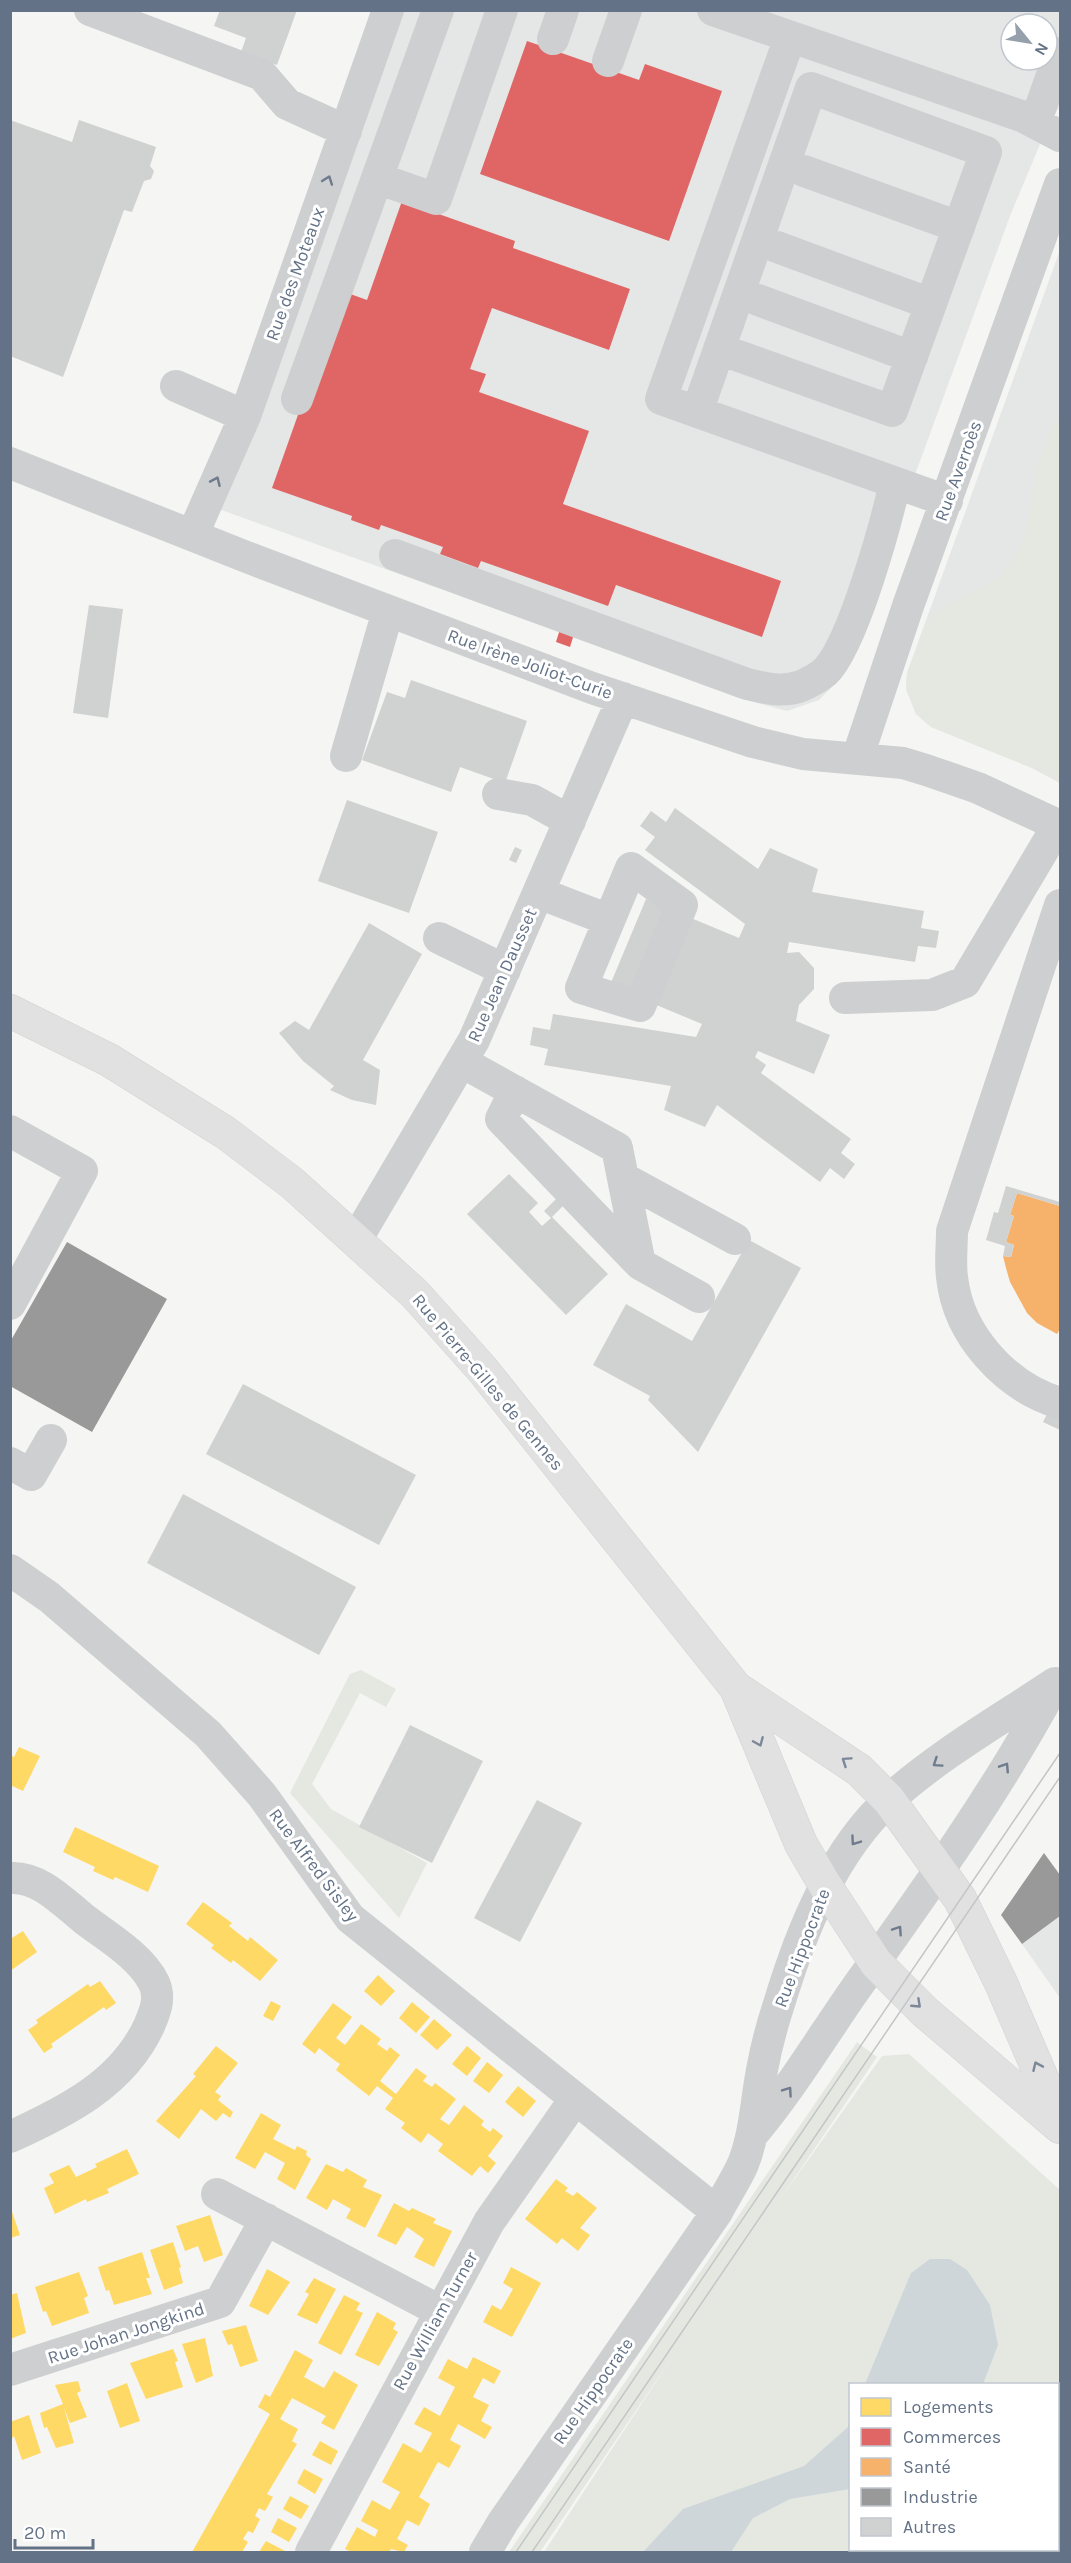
<svg xmlns="http://www.w3.org/2000/svg" width="1071" height="2563" viewBox="0 0 1071 2563" font-family="Karla,sans-serif">
	<rect width="100%" height="100%" fill="#f5f5f3"/>
	<!-- built -->
	<path fill="#e5e7e6" fill-rule="evenodd" d="M371 11H1060V106L1048 125 1010 216 840 679 819 700 787 711 754 702 216 508ZM1011 24H1047V60H1011Z
		M1060 250V783L1032 768 931 727 916 714 906 689 907 673Z
		M1060 1916V1998L1022 1944Z"/>
	<!-- green -->
	<path fill="#e4e8e1" fill-rule="evenodd" d="M1054 420 1060 424V783L1032 768 931 727 916 714 906 689 907 673 926 622 940 610 1000 577 1014 558 1026 532 1037 470Z
		M361 1670 396 1689 386 1707 360 1693 312 1784 331 1809 427 1863 399 1918 290 1793 350 1674Z
		M857 2042 877 2057 779 2201 882 2056 909 2054 1060 2190V2552H544L675 2353 540 2552H509ZM850 2384H1058V2550H850Z"/>
	<!-- water -->
	<path fill="#ced6d9" d="M930 2259H950L967 2270 990 2305 998 2345 983 2384H865L911 2273Z
		M850 2421V2489L790 2499 753 2518 731 2552H643L683 2509 804 2466 848 2427Z"/>
	<!-- homes -->
	<path fill="#ffd966" d="M19 1747 40 1756 23 1791 10 1785V1755L14 1757Z
		M75 1827 159 1866 148 1892 115 1877 113 1880 93 1871 95 1867 63 1852Z
		M203 1902 232 1923 229 1926 248 1941 250 1937 278 1960 260 1981 233 1960 231 1963 211 1948 214 1945 186 1924Z
		M23 1931 37 1952 10 1971V1939Z
		M378 1975 395 1991 381 2006 364 1991Z
		M100 1981 116 2003 106 2010 104 2007 51 2044 53 2047 44 2053 28 2030 38 2023 36 2020 88 1984 90 1987Z
		M271 2001 281 2006 273 2021 263 2016Z
		M412 2002 430 2017 416 2033 399 2018Z
		M333 2003 352 2017 336 2038 345 2045 361 2024 381 2039 377 2044 387 2051 390 2047 400 2055 380 2081 396 2094 416 2068 427 2076 423 2081 432 2087 435 2083 456 2099 440 2119 449 2125 464 2105 484 2121 481 2125 490 2132 493 2128 503 2136 488 2156 496 2163 488 2173 480 2166 472 2176 438 2151 443 2144 428 2133 421 2143 401 2128 405 2123 385 2109 393 2098 377 2086 369 2096 336 2070 340 2064 334 2060 319 2048 315 2054 302 2044Z
		M434 2019 452 2035 437 2050 420 2035Z
		M216 2046 238 2063 215 2092 221 2096 218 2100 233 2112 230 2118 223 2113 216 2121 201 2109 179 2139 156 2121 196 2076 193 2074Z
		M467 2046 481 2058 467 2076 452 2064Z
		M487 2062 503 2075 489 2093 473 2081Z
		M518 2086 536 2101 523 2117 505 2102Z
		M261 2113 281 2125 273 2139 295 2150 297 2146 307 2151 306 2155 311 2159 295 2190 277 2179 285 2163 265 2152 255 2169 235 2158Z
		M127 2149 139 2174 107 2189 109 2193 87 2202 86 2199 55 2214 44 2188 54 2183 49 2174 69 2165 76 2177 97 2167 95 2164Z
		M326 2164 343 2172 346 2168 367 2180 363 2187 382 2195 365 2228 346 2218 351 2209 333 2199 327 2210 306 2198Z
		M556 2179 568 2188 565 2191 573 2196 577 2192 597 2208 580 2228 590 2235 578 2251 562 2238 557 2244 525 2219Z
		M394 2203 409 2211 412 2208 436 2219 433 2223 452 2231 434 2267 414 2257 424 2239 407 2227 396 2245 377 2236Z
		M10 2206 20 2235 10 2238Z
		M210 2215 223 2255 204 2262 198 2246 185 2251 176 2226Z
		M173 2242 181 2267 179 2268 183 2283 164 2290 150 2250Z
		M142 2252 150 2278H146L152 2294 114 2305 109 2290 106 2291 98 2267Z
		M511 2267 541 2283 512 2337 483 2322 492 2305 501 2310 513 2289 503 2283Z
		M267 2269 290 2282 268 2315 249 2306Z
		M79 2272 88 2296 84 2298 89 2313 52 2326 46 2311 43 2312 35 2287Z
		M314 2278 336 2289 317 2324 297 2315 309 2294 305 2292Z
		M17 2293 26 2333 10 2339V2295Z
		M344 2295 360 2303 356 2310 363 2313 341 2355 318 2343Z
		M377 2312 396 2323 393 2329 398 2332 379 2366 355 2355Z
		M246 2325 258 2361 240 2367 232 2344 228 2345 222 2331Z
		M205 2338 213 2376 196 2383 182 2344Z
		M173 2349 178 2361 175 2362 183 2387 146 2399 130 2363Z
		M295 2350 313 2360 304 2377 324 2388 334 2371 358 2385 334 2430 321 2423 326 2416 292 2398 280 2419 298 2429 292 2441 297 2444 267 2494 273 2497 265 2511 259 2508 255 2516 260 2519 253 2533 248 2531 243 2539 248 2542 242 2552H192L270 2414 258 2407 265 2394 270 2397Z
		M473 2357 501 2371 494 2384 483 2378 473 2397 489 2405 481 2421 492 2427 485 2439 458 2424 450 2440 461 2446 449 2468 438 2462 419 2497 430 2504 419 2526 407 2520 397 2539 408 2545 404 2552 391 2549 389 2552H352L345 2549 357 2527 375 2537 378 2530 361 2521 372 2500 390 2510 400 2492 382 2482 403 2443 421 2453 432 2433 414 2424 424 2407 440 2416 455 2387 438 2378 448 2359 467 2369Z
		M78 2381 81 2391 77 2393 87 2417 70 2423 64 2408 74 2443 56 2448 47 2427 44 2428 40 2413 63 2404 55 2385Z
		M127 2383 140 2421 120 2428 107 2391Z
		M29 2415 41 2453 22 2460 14 2436 12 2438 10 2422Z
		M320 2441 338 2451 331 2465 312 2455Z
		M304 2469 323 2479 315 2494 297 2483Z
		M290 2496 309 2506 301 2519 283 2509Z
		M278 2518 297 2528 289 2542 271 2532Z
		M266 2541 285 2551 284 2552H259Z"/>
	<!-- shops -->
	<path fill="#e06666" d="M527 41 639 80 645 64 722 91 669 241 480 174Z
		M402 201 515 241 513 248 630 289 609 350 492 308 470 369 486 374 479 392 589 431 563 504 781 581 762 637 616 585 608 606 481 561 478 568 440 554 443 547 381 525 379 530 351 520 352 516 272 488 342 291 367 300Z
		M560 629 574 634 570 647 556 642Z"/>
	<!-- health -->
	<path fill="#f6b26b" d="M1017 1193 1060 1206V1329L1057 1334 1037 1323 1027 1313 1010 1282 1006 1268 1003 1256 1011 1257 1014 1245 1006 1242 1014 1216 1010 1215Z"/>
	<!-- industry -->
	<path fill="#999" d="M67 1242 167 1299 92 1432 10 1386V1342Z
		M1044 1853 1060 1875V1916L1022 1944 1001 1915Z"/>
	<!-- building -->
	<path fill="#d0d1d1" d="M220 10H297L277 65 241 52 246 38 214 26Z
		M10 120 72 142 79 120 156 147 150 166 154 171 151 179 144 181 132 212 124 210 63 377 10 356Z
		M89 605 123 609 108 718 73 713Z
		M411 680 527 721 505 783 460 767 451 792 362 760 387 692 405 698Z
		M347 800 438 832 409 913 318 881Z
		M675 808 758 869 770 848 818 869 812 892 924 911 921 928 939 931 936 948 918 946 915 962 789 942 787 953 799 952 814 968V989L799 1005 796 1021 830 1035 814 1074 758 1051 755 1057 766 1065 761 1073 851 1139 841 1153 855 1164 844 1179 830 1168 820 1182 717 1105 705 1127 664 1110 671 1086 544 1065 548 1049 530 1045 533 1027 550 1030 553 1014 696 1037 702 1024 654 1004 691 918 739 938 745 924 645 850 655 837 640 826 651 811 666 822Z
		M515 847 522 850 516 863 509 860Z
		M646 899 672 911 636 996 610 985Z
		M369 923 422 954 363 1060 380 1070 376 1105 352 1100 330 1090 334 1086 303 1061 279 1033 295 1021 309 1030Z
		M509 1174 538 1203 529 1212 542 1226 551 1218 544 1211 561 1194 568 1201 552 1217 608 1274 566 1315 467 1214Z
		M1006 1186 1060 1202V1206L1017 1193 1010 1215 1014 1216 1006 1242 1014 1245 1011 1257 1003 1256 1005 1246 986 1240 994 1212 998 1213Z
		M749 1240 801 1268 698 1452 648 1400 650 1396 593 1365 626 1304 692 1341Z
		M243 1384 416 1475 379 1545 206 1454Z
		M1049 1410 1060 1415V1430L1043 1422Z
		M183 1494 356 1587 319 1655 147 1563Z
		M410 1725 483 1761 432 1863 359 1827Z
		M537 1800 582 1823 520 1942 474 1918Z"/>
	<g fill="none" stroke-linecap="round" stroke-linejoin="round">
		<!-- major casing -->
		<g stroke="#d0d2d2" stroke-width="34">
			<path id="major" d="M10 1011 109 1060 226 1133 292 1183 415 1294 482 1369 736 1688 801 1844 825 1885 876 1963 925 2012 1060 2127
				M736 1688 859 1770 889 1800 960 1899 1001 1983 1060 2120"/>
		</g>
		<!-- minor -->
		<path stroke="#cecfd0" stroke-width="32" d="M90 10 262 75 287 104 346 131
			M713 10 1024 117 1060 136
			M790 37 661 399 947 501
			M553 39 563 10
			M608 61 626 10
			M1035 123 1060 53
			M804 171 959 227
			M377 178 436 199 502 10
			M777 247 931 304
			M758 300 912 357
			M176 386 245 416
			M297 399 438 10
			M697 412 811 88 986 152 892 411 719 349
			M10 463 244 556 592 688 753 742 803 754 903 763 926 770 978 788 1060 826
			M193 534 245 416 388 10
			M395 555 747 684C764 688 783 693 801 686 808 683 819 677 825 672 853 645 886 523 895 483
			M346 756 388 611
			M857 759 908 606 1060 184
			M498 794 532 800 570 821
			M631 868 682 905 640 1006 581 988Z
			M539 893 609 920
			M1060 905 952 1231C952 1246 950 1262 952 1277 958 1335 1006 1387 1060 1403
			M439 938 505 970
			M845 998 932 995 965 982 1058 825
			M462 1062 617 1148 640 1264
			M515 1091 501 1119 640 1264 699 1297
			M10 1131 82 1171 10 1304
			M623 1178 735 1239
			M356 1240 474 1040 623 698
			M10 1463 31 1475 51 1440
			M10 1570 49 1597 208 1734 262 1795 350 1918 717 2212
			M10 1878C39 1876 63 1902 84 1919 106 1936 141 1956 154 1983 161 1998 155 2012 149 2026 122 2084 65 2112 10 2137
			M752 2135C790 2090 820 2040 854 1991 924 1893 996 1793 1053 1687
			M217 2194 440 2311
			M10 2370 220 2302 266 2219
			M311 2552 489 2222 575 2099
			M485 2552 503 2522 717 2212C725 2196 736 2180 743 2164 755 2134 756 2101 762 2070 766 2048 772 2025 779 2004 801 1931 833 1851 891 1798 940 1754 1000 1720 1055 1683"/>
		<!-- major -->
		<use href="#major" stroke="#e1e1e2" stroke-width="33"/>
		<!-- tram -->
		<path stroke="#c4c5c6" stroke-width="1.5" d="M516 2552 1060 1753
			M532 2552 1060 1777"/>
	</g>
	<!-- one-way arrows -->
	<defs><path id="oneway-chevron" d="M-2-3.5L2.5 0L-2 3.5" fill="none" stroke-width="1.6" stroke-linecap="round" stroke-linejoin="round" transform="scale(1.5)"/></defs>
	<g stroke="#6e7b8d">
		<use href="#oneway-chevron" transform="translate(328 180) rotate(-70)"/>
		<use href="#oneway-chevron" transform="translate(216 481) rotate(-66)"/>
		<use href="#oneway-chevron" transform="translate(937 1763) rotate(146)"/>
		<use href="#oneway-chevron" transform="translate(1005 1767) rotate(-57)"/>
		<use href="#oneway-chevron" transform="translate(855 1841) rotate(125)"/>
		<use href="#oneway-chevron" transform="translate(898 1930) rotate(-56)"/>
		<use href="#oneway-chevron" transform="translate(788 2091) rotate(-55)"/>
	</g>
	<g stroke="#7c8898">
		<use href="#oneway-chevron" transform="translate(759 1742) rotate(67)"/>
		<use href="#oneway-chevron" transform="translate(846 1761) rotate(-146)"/>
		<use href="#oneway-chevron" transform="translate(917 2004) rotate(43)"/>
		<use href="#oneway-chevron" transform="translate(1037 2066) rotate(-114)"/>
	</g>
	<g text-anchor="middle" stroke-width="6" stroke-linejoin="round" paint-order="stroke">
		<!-- street labels -->
		<g font-size="18" fill="#637286" stroke="#fff">
			<text transform="translate(295 274) rotate(-70)" y="6">Rue des Moteaux</text>
			<text transform="translate(958 471) rotate(-70)" y="6">Rue Averroès</text>
			<text transform="translate(530 664) rotate(20)" y="6">Rue Irène Joliot-Curie</text>
			<text transform="translate(502 975) rotate(-66)" y="6">Rue Jean Dausset</text>
			<text transform="translate(488 1382) rotate(50)" y="6">Rue Pierre-Gilles de Gennes</text>
			<text transform="translate(314 1865) rotate(53)" y="6">Rue Alfred Sisley</text>
			<text transform="translate(802 1948) rotate(-69)" y="6">Rue Hippocrate</text>
			<text transform="translate(435 2321) rotate(-61)" y="6">Rue William Turner</text>
			<text transform="translate(126 2333) rotate(-18)" y="6">Rue Johan Jongkind</text>
			<text transform="translate(593 2391) rotate(-55)" y="6">Rue Hippocrate</text>
		</g>
	</g>
	<!-- border -->
	<rect width="1071" height="2563" fill="none" stroke="#637286" stroke-width="24"/>
	<!-- legend -->
	<rect x="849" y="2383" width="210" height="168" fill="#ffffff" stroke="#c1c7cf" stroke-width="1.5"/>
	<rect x="861" y="2398" width="30" height="18" fill="#ffd966" stroke="#c1c7cf" stroke-width="1.5"/>
	<text x="903" y="2413" font-size="18" fill="#637286">Logements</text>
	<rect x="861" y="2428" width="30" height="18" fill="#e06666" stroke="#c1c7cf" stroke-width="1.5"/>
	<text x="903" y="2443" font-size="18" fill="#637286">Commerces</text>
	<rect x="861" y="2458" width="30" height="18" fill="#f6b26b" stroke="#c1c7cf" stroke-width="1.5"/>
	<text x="903" y="2473" font-size="18" fill="#637286">Santé</text>
	<rect x="861" y="2488" width="30" height="18" fill="#999999" stroke="#c1c7cf" stroke-width="1.5"/>
	<text x="903" y="2503" font-size="18" fill="#637286">Industrie</text>
	<rect x="861" y="2518" width="30" height="18" fill="#d0d1d1" stroke="#c1c7cf" stroke-width="1.5"/>
	<text x="903" y="2533" font-size="18" fill="#637286">Autres</text>
	<!-- north arrow -->
	<g transform="translate(1029 42) rotate(120)"><circle r="28" fill="#ffffff" stroke="#c1c7cf" stroke-width="1.5"/>
	<path d="M0-4.5L10 22L0 15L-10 22Z" fill="#96a0ac"/>
	<text y="-9" font-size="16" font-weight="bold" text-anchor="middle" fill="#637286">N</text>
	</g>
	<!-- scale -->
	<path d="M15 2539v9h78v-9" fill="none" stroke="#637286" stroke-width="3"/>
	<text x="24" y="2539" font-size="18" fill="#637286" stroke="#ffffff" stroke-width="4.5" paint-order="stroke">20 m</text>
</svg>
